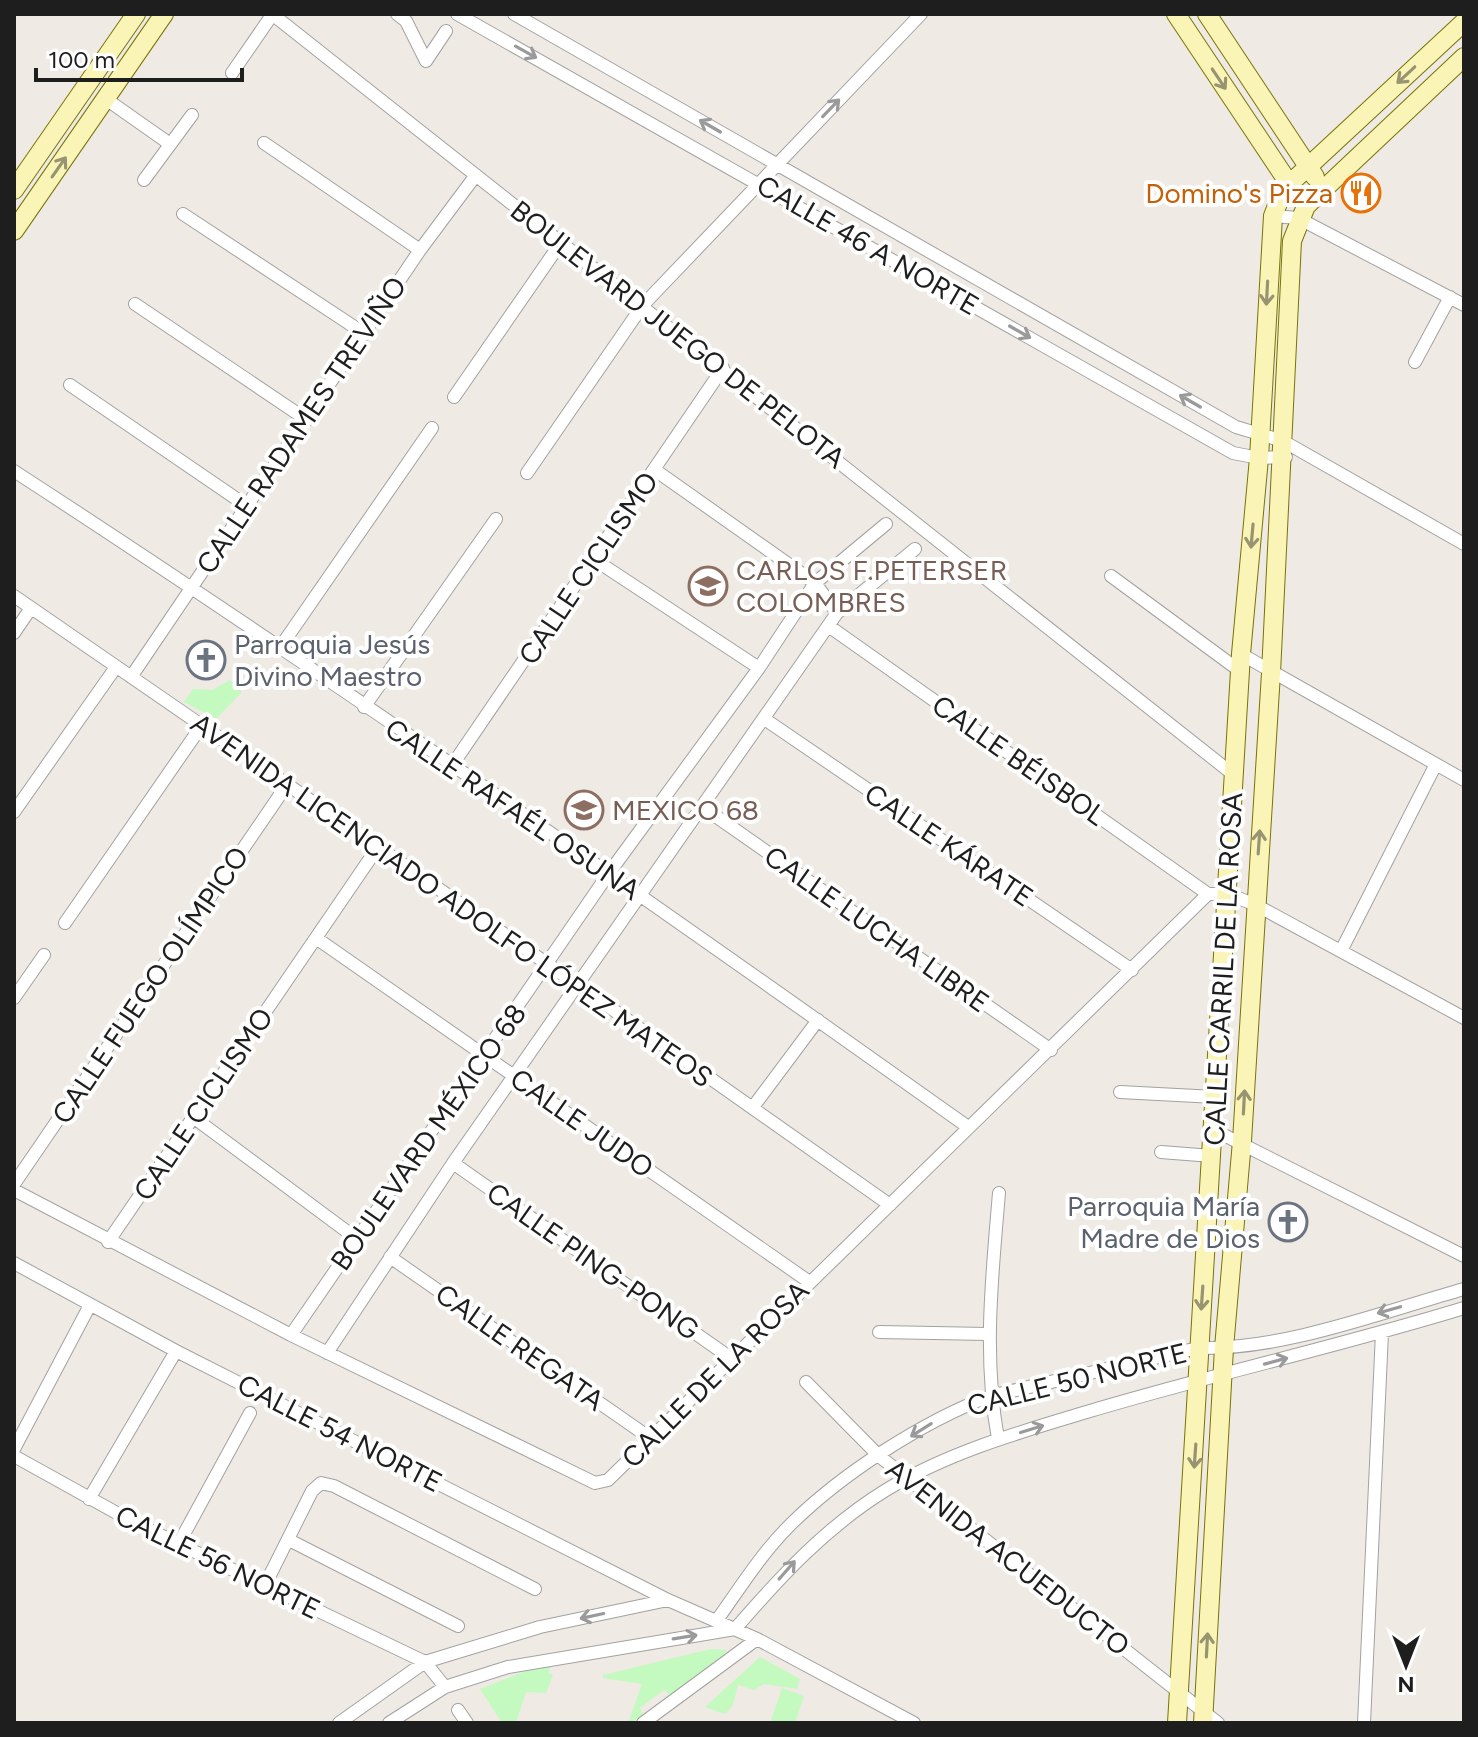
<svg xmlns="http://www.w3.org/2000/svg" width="1478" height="1737" viewBox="0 0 1478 1737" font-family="Figtree,sans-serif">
	<rect width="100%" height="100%" fill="#efeae4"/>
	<!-- park -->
	<path fill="#c4fac0" d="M230 680 242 692 216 719 184 702 193 689 212 690Z
		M711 1649 727 1650 707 1681 673 1698 664 1690 640 1708 644 1716 628 1723 642 1684 603 1678V1675Z
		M760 1657 800 1679 797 1689 764 1684 754 1690 738 1685 733 1705 725 1714 705 1707Z
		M546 1663 551 1664 548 1673 553 1675 546 1693 526 1692 516 1723H502L480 1689Z
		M782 1688 804 1696 795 1723H770Z"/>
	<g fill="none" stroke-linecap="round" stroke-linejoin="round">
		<!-- street casing -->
		<g stroke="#a2a2a2" stroke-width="14">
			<path id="street" d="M272 14 1234 775
				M397 14 406 21 426 61 446 31
				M457 14 1233 453 1259 458 1286 457
				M514 14 1236 427 1283 441 1464 544
				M232 73 272 15
				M106 99 170 144
				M264 143 420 250
				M144 180 192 115
				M183 214 365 334
				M1273 216 1298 218 1464 305
				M135 304 307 420
				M1415 362 1450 297
				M70 385 247 506
				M454 397 562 241
				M655 470 815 583 837 613
				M14 471C337 681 653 903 968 1127
				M527 473 643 305 921 14
				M595 560 759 668
				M1111 576 1240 671
				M14 596 578 985 890 1205
				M830 627 1208 894
				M14 633 31 608
				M279 649 432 428
				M1241 654 1464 780
				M131 677 420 250 476 175
				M364 707 496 519
				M766 720 1132 970
				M451 767 723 368
				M704 808 1051 1050
				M14 812 116 667
				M65 923 200 728
				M316 938 808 1281
				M1342 949 1436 764
				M14 998 44 955
				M1120 1092 1215 1097
				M753 1107 818 1020
				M193 1117 357 1239
				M1214 1130 1464 1256
				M1161 1152 1212 1156
				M453 1163 732 1359
				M14 1184 286 786
				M14 1190 291 1335 595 1483 608 1480 1208 894H1227L1254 904 1464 1018
				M108 1242 378 847
				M390 1257 650 1438
				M14 1263 176 1351 668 1600 757 1639 914 1723
				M879 1332 988 1334
				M291 1335 609 873 759 668 815 583 886 524
				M327 1353 453 1163 837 613 915 549
				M806 1382 879 1456 1218 1723
				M998 1439C983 1356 992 1276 999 1193
				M14 1449 90 1305
				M14 1456 133 1522 425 1662 445 1687
				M89 1499 176 1351
				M289 1540 458 1626
				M178 1545 250 1413
				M265 1585 312 1491 321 1483 334 1486 535 1589
				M717 1620C740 1588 761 1554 789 1526 841 1474 922 1422 990 1396L1198 1348C1284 1350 1382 1312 1464 1289
				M735 1629C781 1576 826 1527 886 1490 949 1452 1020 1432 1090 1411 1214 1374 1340 1346 1464 1308
				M458 1710 467 1723
				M339 1723 425 1662 540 1627 668 1600
				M389 1723 445 1687 508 1667 735 1629
				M643 1723 757 1639
				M1364 1723 1382 1333"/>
		</g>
		<!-- secondary casing -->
		<g stroke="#787403" stroke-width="20">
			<path id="secondary" d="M1176 14 1294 191
				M1207 14 1315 177
				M14 190 136 14
				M14 231 164 14
				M1177 1723 1241 654 1259 458 1273 216 1283 190 1464 22
				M1203 1723 1224 1348 1242 1141 1271 673 1292 241 1306 206 1464 57"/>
		</g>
		<!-- street -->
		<use href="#street" stroke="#fff" stroke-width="12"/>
		<!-- secondary -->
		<use href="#secondary" stroke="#fbf4b7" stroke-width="18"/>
	</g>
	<!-- one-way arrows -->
	<defs><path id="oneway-shaft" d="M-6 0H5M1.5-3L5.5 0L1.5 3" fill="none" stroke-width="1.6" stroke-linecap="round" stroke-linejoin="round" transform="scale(2)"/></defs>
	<g stroke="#9a9a9a">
		<use href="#oneway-shaft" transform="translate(526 52) rotate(29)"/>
		<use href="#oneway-shaft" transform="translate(831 108) rotate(-46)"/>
		<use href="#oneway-shaft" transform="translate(710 126) rotate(-150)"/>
		<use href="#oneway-shaft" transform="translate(1020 332) rotate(30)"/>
		<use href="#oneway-shaft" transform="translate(1190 401) rotate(-150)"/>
		<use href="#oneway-shaft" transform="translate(1389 1310) rotate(164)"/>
		<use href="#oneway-shaft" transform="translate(1276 1361) rotate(-15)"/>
		<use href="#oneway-shaft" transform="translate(1032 1429) rotate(-17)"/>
		<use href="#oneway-shaft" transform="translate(921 1430) rotate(148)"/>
		<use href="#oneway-shaft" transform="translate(787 1570) rotate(-49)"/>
		<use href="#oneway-shaft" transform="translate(592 1616) rotate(168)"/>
		<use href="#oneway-shaft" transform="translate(685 1637) rotate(-9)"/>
	</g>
	<g stroke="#989472">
		<use href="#oneway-shaft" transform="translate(1406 75) rotate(137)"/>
		<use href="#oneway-shaft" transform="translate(1219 79) rotate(56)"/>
		<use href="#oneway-shaft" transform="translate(59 167) rotate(-55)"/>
		<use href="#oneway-shaft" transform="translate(1267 293) rotate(93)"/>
		<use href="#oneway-shaft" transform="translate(1252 536) rotate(95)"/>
		<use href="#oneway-shaft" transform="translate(1259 842) rotate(-86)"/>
		<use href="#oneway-shaft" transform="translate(1244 1102) rotate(-87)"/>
		<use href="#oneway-shaft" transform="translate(1202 1298) rotate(94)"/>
		<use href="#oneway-shaft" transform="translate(1195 1456) rotate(94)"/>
		<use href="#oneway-shaft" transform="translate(1207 1645) rotate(-87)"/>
	</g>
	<!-- icons -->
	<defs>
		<g id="restaurant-ring" transform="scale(2)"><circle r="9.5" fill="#fff" stroke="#e8710a" stroke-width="1.5"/><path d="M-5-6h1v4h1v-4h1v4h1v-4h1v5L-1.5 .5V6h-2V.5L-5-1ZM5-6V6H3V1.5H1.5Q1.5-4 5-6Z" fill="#e8710a"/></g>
		<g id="school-ring" transform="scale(2)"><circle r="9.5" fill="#fff" stroke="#8d6e63" stroke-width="1.5"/><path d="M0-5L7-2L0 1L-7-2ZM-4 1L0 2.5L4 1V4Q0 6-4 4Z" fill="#8d6e63"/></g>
		<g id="church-ring" transform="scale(2)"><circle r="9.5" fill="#fff" stroke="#6b7280" stroke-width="1.5"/><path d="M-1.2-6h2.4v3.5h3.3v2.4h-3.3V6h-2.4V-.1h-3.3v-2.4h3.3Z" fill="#6b7280"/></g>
	</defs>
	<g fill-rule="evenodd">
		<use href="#restaurant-ring" x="1361" y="193"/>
		<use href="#school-ring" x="708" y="586"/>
		<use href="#church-ring" x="206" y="660"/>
		<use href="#school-ring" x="584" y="810"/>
		<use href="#church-ring" x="1288" y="1222"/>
	</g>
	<g text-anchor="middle" stroke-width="8" stroke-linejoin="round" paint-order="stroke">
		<!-- food labels -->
		<g font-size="28" fill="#c56008" stroke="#fff" text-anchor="end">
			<text x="1333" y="203">Domino's Pizza</text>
		</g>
		<!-- street labels -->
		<g font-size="28" fill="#1e1e1e" stroke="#fff">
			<text transform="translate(868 245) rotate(30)" y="10">CALLE 46 A NORTE</text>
			<text transform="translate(678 334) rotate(38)" y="10">BOULEVARD JUEGO DE PELOTA</text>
			<text transform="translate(301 425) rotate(-56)" y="10">CALLE RADAMES TREVIÑO</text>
			<text transform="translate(588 568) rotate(-56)" y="10">CALLE CICLISMO</text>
			<text transform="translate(1019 760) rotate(35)" y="10">CALLE BÉISBOL</text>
			<text transform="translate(513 809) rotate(34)" y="10">CALLE RAFAÉL OSUNA</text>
			<text transform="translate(949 845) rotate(34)" y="10">CALLE KÁRATE</text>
			<text transform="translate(452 900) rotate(35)" y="10">AVENIDA LICENCIADO ADOLFO LÓPEZ MATEOS</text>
			<text transform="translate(877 929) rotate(35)" y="10">CALLE LUCHA LIBRE</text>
			<text transform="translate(1223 969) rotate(-87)" y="10">CALLE CARRIL DE LA ROSA</text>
			<text transform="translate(150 985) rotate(-56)" y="10">CALLE FUEGO OLÍMPICO</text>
			<text transform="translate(203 1104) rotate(-56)" y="10">CALLE CICLISMO</text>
			<text transform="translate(582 1123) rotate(35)" y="10">CALLE JUDO</text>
			<text transform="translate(428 1137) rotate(-55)" y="10">BOULEVARD MÉXICO 68</text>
			<text transform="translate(593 1261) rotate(35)" y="10">CALLE PING-PONG</text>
			<text transform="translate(520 1347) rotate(35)" y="10">CALLE REGATA</text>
			<text transform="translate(715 1374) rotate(-45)" y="10">CALLE DE LA ROSA</text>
			<text transform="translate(1077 1379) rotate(-14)" y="10">CALLE 50 NORTE</text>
			<text transform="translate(340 1433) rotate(27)" y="10">CALLE 54 NORTE</text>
			<text transform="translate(1008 1557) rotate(38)" y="10">AVENIDA ACUEDUCTO</text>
			<text transform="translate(218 1562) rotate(26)" y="10">CALLE 56 NORTE</text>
		</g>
		<!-- education labels -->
		<g font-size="28" fill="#785e54" stroke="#fff" text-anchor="start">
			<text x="736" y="580">CARLOS F.PETERSER<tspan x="736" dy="32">COLOMBRES</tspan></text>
			<text x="612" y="820">MEXICO 68</text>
		</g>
		<!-- worship labels -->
		<g font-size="28" fill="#5b616d" stroke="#fff" text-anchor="start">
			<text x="234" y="654">Parroquia Jesús<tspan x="234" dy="32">Divino Maestro</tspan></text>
			<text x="1260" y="1216" text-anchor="end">Parroquia María<tspan x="1260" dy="32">Madre de Dios</tspan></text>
		</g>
	</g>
	<!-- border -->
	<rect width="1478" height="1737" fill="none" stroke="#1e1e1e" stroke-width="32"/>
	<!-- north arrow -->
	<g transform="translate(1406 1665) rotate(180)" stroke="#ffffff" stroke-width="6" paint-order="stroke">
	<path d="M0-6L14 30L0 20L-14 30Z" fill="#1e1e1e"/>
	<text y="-12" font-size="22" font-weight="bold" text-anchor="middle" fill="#1e1e1e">N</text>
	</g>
	<!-- scale -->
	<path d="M36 68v12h206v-12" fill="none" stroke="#1e1e1e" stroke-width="4"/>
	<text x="48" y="68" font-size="24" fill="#1e1e1e" stroke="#ffffff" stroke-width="6" paint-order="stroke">100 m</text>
</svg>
